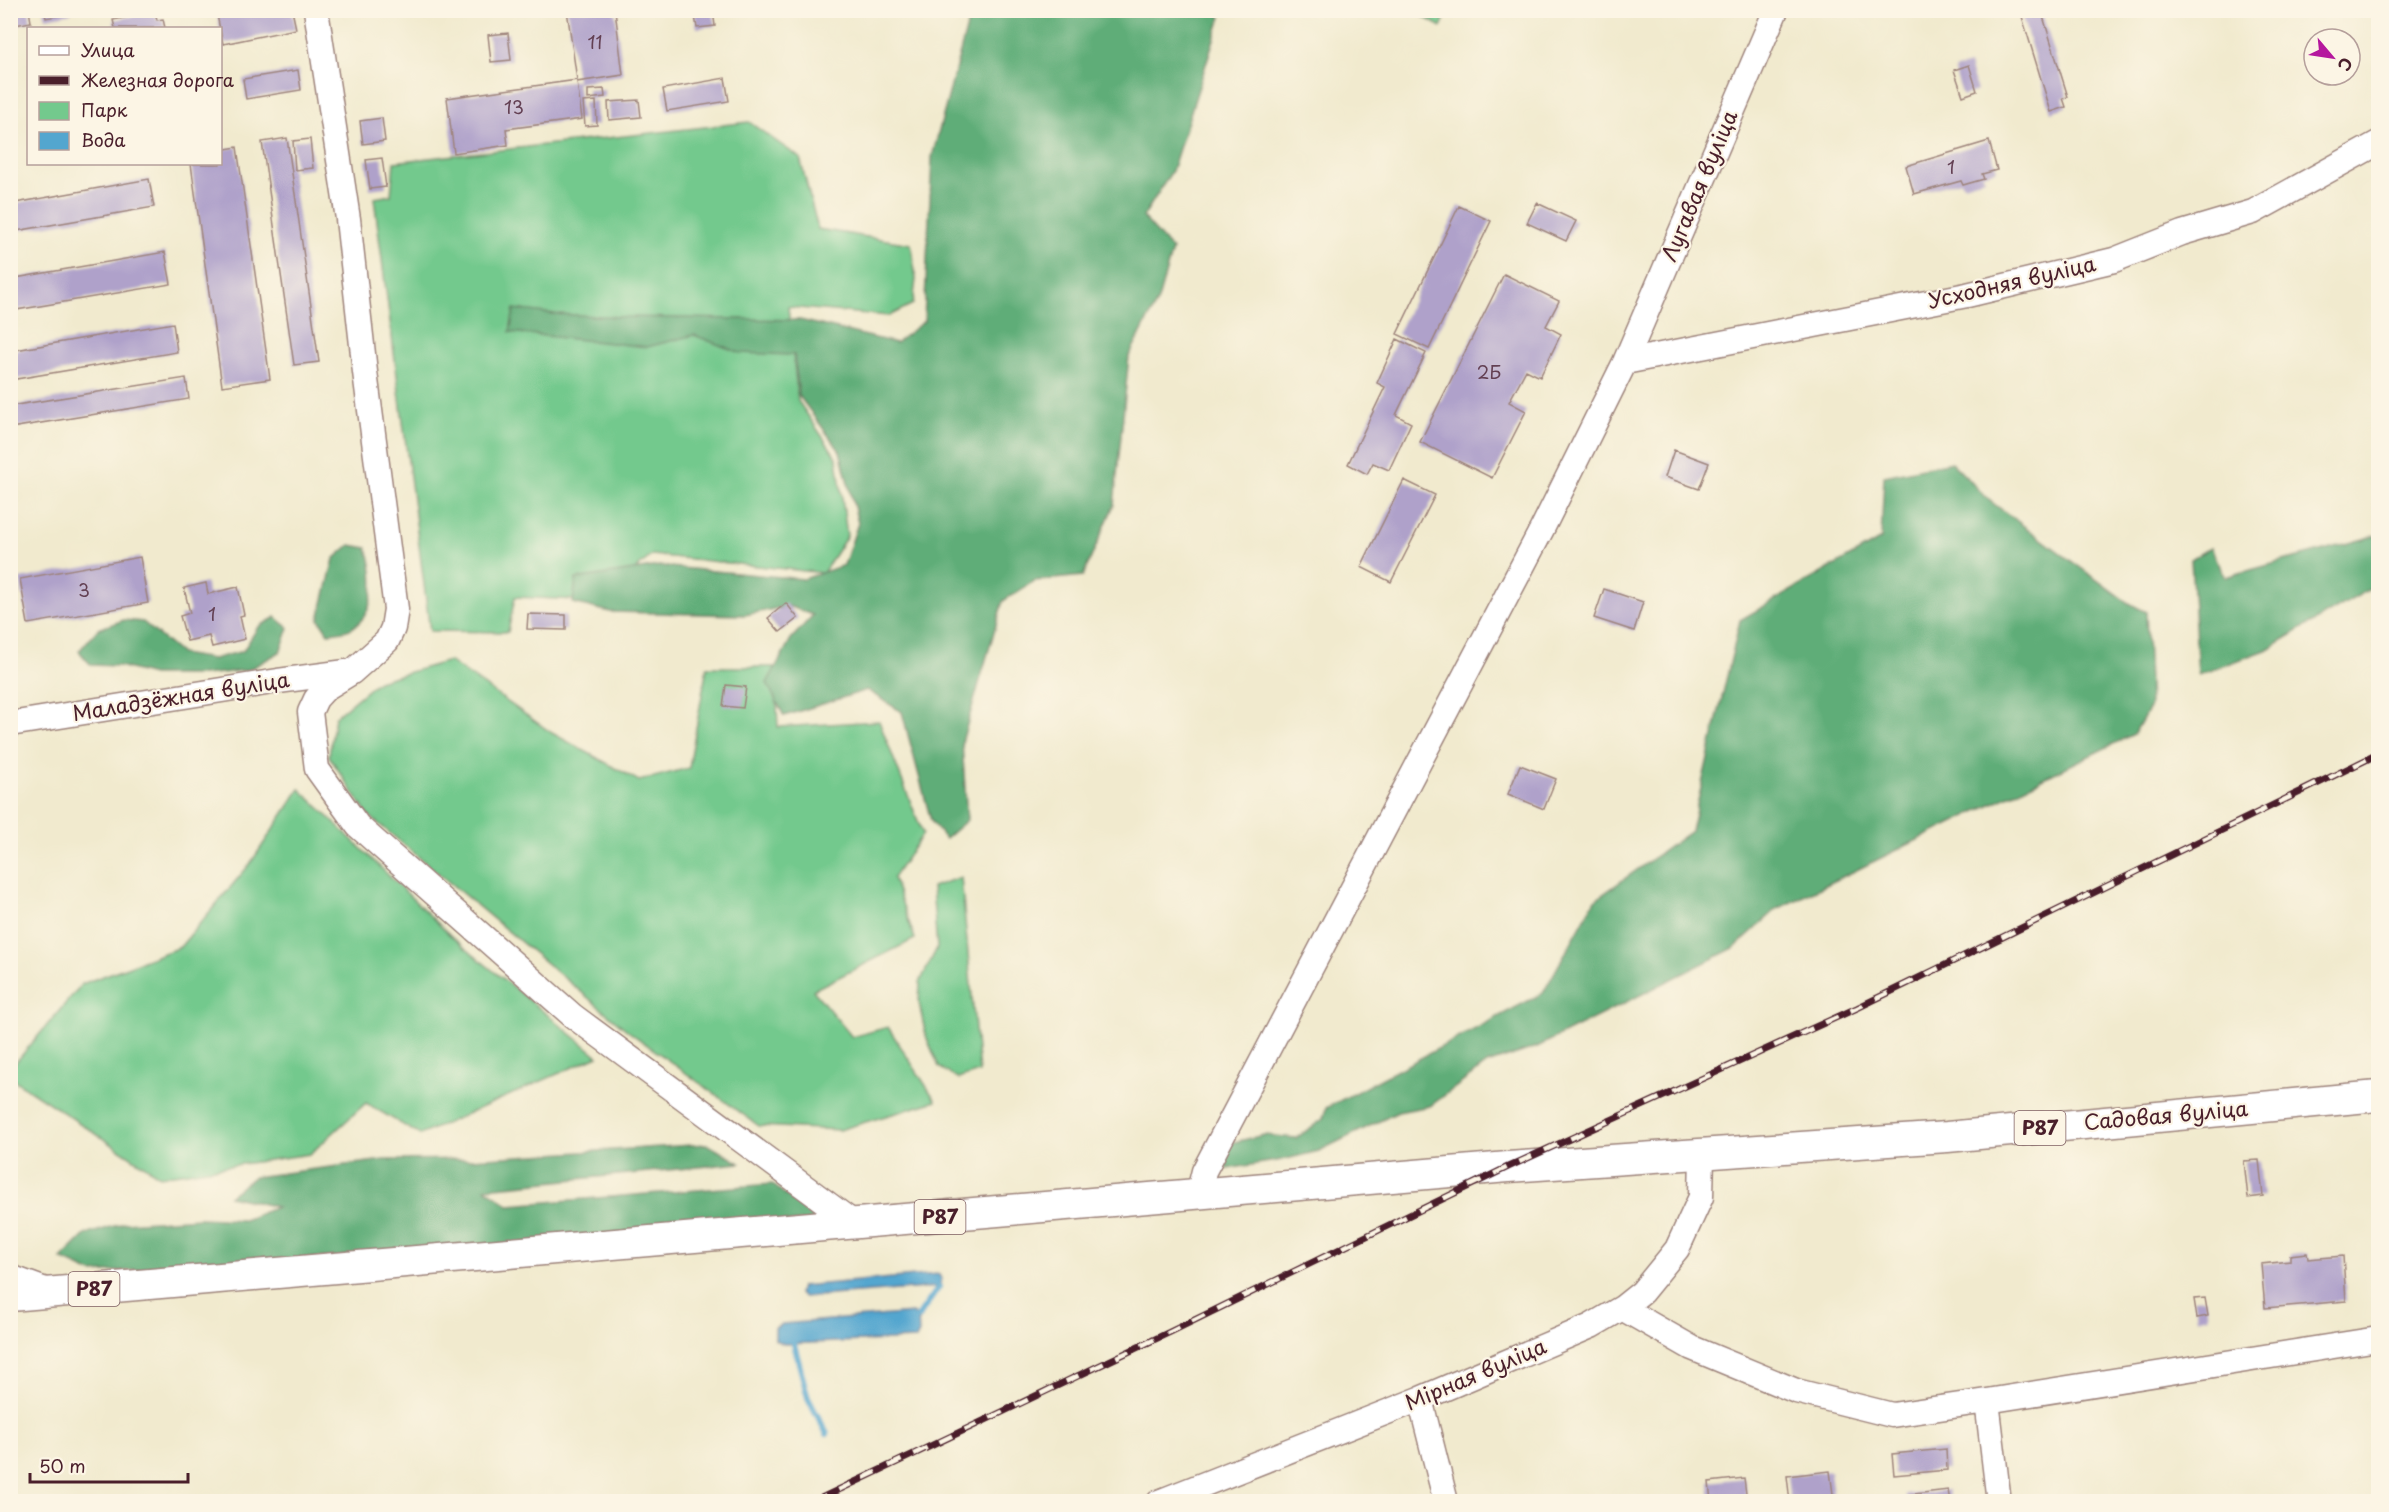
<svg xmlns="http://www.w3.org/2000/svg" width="2389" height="1512" viewBox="0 0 2389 1512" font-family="'Playpen Sans',sans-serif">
	<rect width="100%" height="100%" fill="#fcf5e5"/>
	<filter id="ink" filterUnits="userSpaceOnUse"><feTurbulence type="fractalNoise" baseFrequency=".0167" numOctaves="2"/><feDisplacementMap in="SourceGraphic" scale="12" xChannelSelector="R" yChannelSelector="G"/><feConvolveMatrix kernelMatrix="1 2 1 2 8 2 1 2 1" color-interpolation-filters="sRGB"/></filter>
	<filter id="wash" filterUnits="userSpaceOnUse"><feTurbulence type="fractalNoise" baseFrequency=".008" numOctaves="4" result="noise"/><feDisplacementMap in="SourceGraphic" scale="24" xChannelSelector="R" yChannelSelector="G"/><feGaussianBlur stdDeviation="1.35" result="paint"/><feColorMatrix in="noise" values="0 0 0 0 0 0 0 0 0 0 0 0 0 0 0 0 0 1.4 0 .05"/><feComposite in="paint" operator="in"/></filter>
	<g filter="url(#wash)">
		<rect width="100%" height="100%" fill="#f1eace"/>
		<!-- green -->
		<path fill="#73c98d" stroke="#5e745c" stroke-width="1.5" d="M1413 11H1448L1441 27Z
			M749 122 800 158 818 229 911 244 916 279 913 304 889 316 788 307 798 401 837 458 847 536 823 573 652 555 599 601 515 597 508 632 430 631 374 198 391 195 394 162Z
			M449 661 552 733 639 781 689 768 707 667H775L778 727 879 721 923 834 893 878 915 939 813 990 852 1037 888 1027 936 1101 839 1130 759 1126 628 1031 367 814 329 756 335 717 378 681Z
			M300 789 454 939 598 1056 420 1135 366 1103 310 1154 160 1176 11 1078V1068L82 984 180 947 250 864Z
			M961 877 979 1072 958 1079 939 1067 926 1036 919 1003 920 982 937 948 932 887Z"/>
		<!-- forest -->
		<path fill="#5ead78" stroke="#546652" stroke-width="1.5" d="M1212 10 1221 17 1172 171 1143 217 1172 250 1158 300 1129 356 1114 505 1083 576 1034 581 1003 601 962 742 967 820 945 839 931 821 902 712 867 690 784 716 767 683 791 639 813 615 788 606 745 615 610 612 573 603 576 579 659 566 804 579 844 565 858 523 840 451 799 396 794 355 740 353 694 335 647 347 510 332 514 309 555 314 623 317 800 320 896 343 924 321 932 157 971 11Z
			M1951 462 1990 501 2127 602 2146 612 2150 706 2134 734 1777 909 1734 948 1537 1047 1487 1064 1430 1106 1398 1112 1319 1151 1282 1160 1227 1169 1220 1158 1230 1143 1264 1135 1296 1138 1323 1119 1326 1108 1543 993 1595 900 1691 831 1740 620 1881 539 1884 476Z
			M2378 535V584L2266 650 2198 675 2191 559 2211 547 2225 577Z
			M350 545 367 548C375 573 378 612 352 628 346 632 335 632 328 633L319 619 334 559Z
			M276 617 289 628 280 652 248 670 204 675H152L119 666 91 665 79 651 98 629 124 620 143 622 181 654 213 659 243 651 258 627Z
			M707 1144 740 1163 485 1188 509 1205 772 1184 817 1220 605 1239 92 1273 61 1259 85 1235 124 1223 200 1218 244 1220 277 1207 229 1196 254 1177 384 1160 470 1159Z"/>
		<!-- water -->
		<path fill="#53a6cf" stroke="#4e627d" stroke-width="1.5" d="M938 1274 942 1279 939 1287 804 1297 799 1294 801 1286Z
			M913 1313 918 1317 919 1333 916 1339 784 1344 775 1340V1328L782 1324Z"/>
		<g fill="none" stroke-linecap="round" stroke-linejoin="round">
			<!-- stream -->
			<path stroke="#53a6cf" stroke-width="6" d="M918 1317 939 1287
				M794 1344 808 1398 827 1434"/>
		</g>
		<g id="blocks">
			<!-- building -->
			<path fill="#afa1ca" d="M10 10H29L31 22 10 26Z
				M44 10H71L72 13 46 18Z
				M216 10H292L296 29 223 44Z
				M567 10H615L623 75 577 82 582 119 506 129 508 145 454 153 447 98 577 80Z
				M694 10H713L715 26 697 28Z
				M2020 10H2041L2068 97 2063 98 2066 107 2051 112Z
				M155 12 157 20 163 19 165 28H115L113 20Z
				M508 33 511 60 491 62 488 35Z
				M1969 65 1977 91 1963 96 1954 70Z
				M298 70 301 90 246 99 243 79Z
				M725 78 729 101 667 111 663 89Z
				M604 89 605 97 588 99V90Z
				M639 100 641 117 609 120 608 102Z
				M596 101 597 125 585 126 583 102Z
				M382 118 385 141 363 144 360 121Z
				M287 138 319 362 294 365 262 142Z
				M310 139 313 168 295 170 293 141Z
				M1989 141 1997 170 1982 174 1984 179 1963 185 1961 181 1914 194 1906 166Z
				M237 147 270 379 222 386 191 164H220V150Z
				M382 158 386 187 370 189 366 160Z
				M149 179 154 207 10 232V204Z
				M1537 203 1576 221 1566 241 1527 223Z
				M1459 206 1491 221 1429 349 1397 334Z
				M165 252 171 284 10 311V279Z
				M1504 274 1559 301 1546 326 1561 334 1540 377 1526 370 1509 402 1526 411 1492 478 1420 442Z
				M173 323 177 352 10 380V351Z
				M1397 339 1426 353 1396 415 1411 423 1389 470 1373 463 1367 474 1348 464 1385 387 1377 383Z
				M186 378 189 399 10 428V406Z
				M1674 450 1709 463 1699 489 1665 477Z
				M1404 480 1435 495 1391 582 1361 567Z
				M140 557 148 603 28 624 20 579Z
				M206 583 208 594 238 587 244 615 240 616 245 639 212 647 209 636 187 641 180 616 190 613 184 588Z
				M1604 589 1643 602 1634 631 1594 618Z
				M786 603 798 618 780 632 768 618Z
				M528 614 566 615V630L527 629Z
				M726 685 746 687 743 708 723 706Z
				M1520 765 1556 779 1544 809 1508 794Z
				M2259 1160 2263 1196 2248 1198 2244 1161Z
				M2307 1253 2308 1259 2343 1256 2346 1301 2265 1308 2261 1264 2290 1261V1255Z
				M2205 1298 2208 1316 2197 1318 2194 1299Z
				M1946 1449 1947 1470 1894 1475 1892 1454Z
				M1830 1471 1834 1502H1790L1787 1476Z
				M1744 1478 1747 1502H1711L1709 1482Z
				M1948 1490 1950 1502H1906V1495Z"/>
		</g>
	</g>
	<g filter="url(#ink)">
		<use href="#blocks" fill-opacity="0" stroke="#9e847c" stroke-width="1.5"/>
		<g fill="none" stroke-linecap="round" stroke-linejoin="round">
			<!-- minor casing -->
			<g stroke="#9e847c" stroke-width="27">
				<path id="minor" d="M316 10 348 219 365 372 396 609 393 628 387 641 352 672 326 688 316 699 310 712 317 769 358 826 573 1016 855 1224
					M1625 362 1967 295 2114 260 2182 233 2253 212 2378 143
					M10 724 278 681 346 672
					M1198 1195 1204 1171 1542 529 1625 362 1776 10
					M10 1277 48 1291
					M1622 1308 1692 1348 1796 1391 1892 1415 1987 1401 1999 1502
					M1420 1399 1446 1502
					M1987 1401 2378 1339
					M1159 1502 1420 1399 1591 1326 1622 1308 1642 1292 1677 1249 1701 1197 1702 1154"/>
			</g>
			<!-- major casing -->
			<g stroke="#9e847c" stroke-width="33">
				<path id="major" d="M10 1296 1508 1167 1947 1137 2378 1096"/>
			</g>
			<!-- minor -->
			<use href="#minor" stroke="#fff" stroke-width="24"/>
			<!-- major -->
			<use href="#major" stroke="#fff" stroke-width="30"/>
			<!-- rail casing -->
			<g stroke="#4a1f2b" stroke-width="7">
				<path id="rail" d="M813 1502 1170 1332 1508 1167 1857 1008 2378 754"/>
			</g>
			<!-- rail -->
			<use href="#rail" stroke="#fcf5e5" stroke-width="4.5" stroke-dasharray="14" stroke-linecap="butt"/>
		</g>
	</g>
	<g text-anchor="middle" stroke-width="4.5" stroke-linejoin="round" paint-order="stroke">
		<!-- number labels -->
		<g font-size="18" fill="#634053">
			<text x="595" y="49">11</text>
			<text x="514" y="114">13</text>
			<text x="1951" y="174">1</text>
			<text x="1489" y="379">2Б</text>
			<text x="84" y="597">3</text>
			<text x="212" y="621">1</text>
		</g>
		<!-- shield labels -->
		<g fill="#fcf5e5" stroke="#7f5f63" stroke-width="1.5">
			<rect x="2014.5" y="1111" width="51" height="34" rx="4.5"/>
			<rect x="914.5" y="1200" width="51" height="34" rx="4.5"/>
			<rect x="68.5" y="1272" width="51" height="34" rx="4.5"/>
		</g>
		<g font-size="20" font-weight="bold" fill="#4a1f2b">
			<text x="2040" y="1135">Р87</text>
			<text x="940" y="1224">Р87</text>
			<text x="94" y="1296">Р87</text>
		</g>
		<!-- street labels -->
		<g font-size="21" fill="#4a1f2b" stroke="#fcf5e5">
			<text transform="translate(1700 186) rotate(-67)" y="7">Лугавая вуліца</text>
			<text transform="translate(2012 283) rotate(-13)" y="7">Усходняя вуліца</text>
			<text transform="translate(181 697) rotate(-9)" y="7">Маладзёжная вуліца</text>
			<text transform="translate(2166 1116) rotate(-5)" y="7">Садовая вуліца</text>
			<text transform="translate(1476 1375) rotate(-23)" y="7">Мірная вуліца</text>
		</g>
	</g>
	<!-- margin -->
	<rect width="2389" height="1512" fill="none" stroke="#fcf5e5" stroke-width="36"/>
	<!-- legend -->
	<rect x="27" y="27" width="195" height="138" fill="#fcf5e5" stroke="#b59f9b" stroke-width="1.5"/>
	<rect x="39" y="46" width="30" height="9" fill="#ffffff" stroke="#b59f9b" stroke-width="1.5"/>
	<text x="81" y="57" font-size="18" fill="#4a1f2b">Улица</text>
	<rect x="39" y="76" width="30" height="9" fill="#4a1f2b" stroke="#b59f9b" stroke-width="1.5"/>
	<text x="81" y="87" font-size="18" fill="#4a1f2b">Железная дорога</text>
	<rect x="39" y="102" width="30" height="18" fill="#73c98d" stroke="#b59f9b" stroke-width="1.5"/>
	<text x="81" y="117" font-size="18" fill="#4a1f2b">Парк</text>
	<rect x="39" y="132" width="30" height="18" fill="#53a6cf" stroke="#b59f9b" stroke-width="1.5"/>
	<text x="81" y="147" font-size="18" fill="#4a1f2b">Вода</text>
	<!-- north arrow -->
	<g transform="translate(2332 57) rotate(119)"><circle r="28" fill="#fcf5e5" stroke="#b59f9b" stroke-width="1.5"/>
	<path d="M0-4.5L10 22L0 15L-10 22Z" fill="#b5179e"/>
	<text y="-9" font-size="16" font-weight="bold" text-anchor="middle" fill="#4a1f2b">С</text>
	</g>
	<!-- scale -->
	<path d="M30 1473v9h158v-9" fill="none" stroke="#4a1f2b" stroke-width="3"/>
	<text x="39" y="1473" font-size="18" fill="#4a1f2b" stroke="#fcf5e5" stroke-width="4.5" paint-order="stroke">50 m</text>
</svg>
